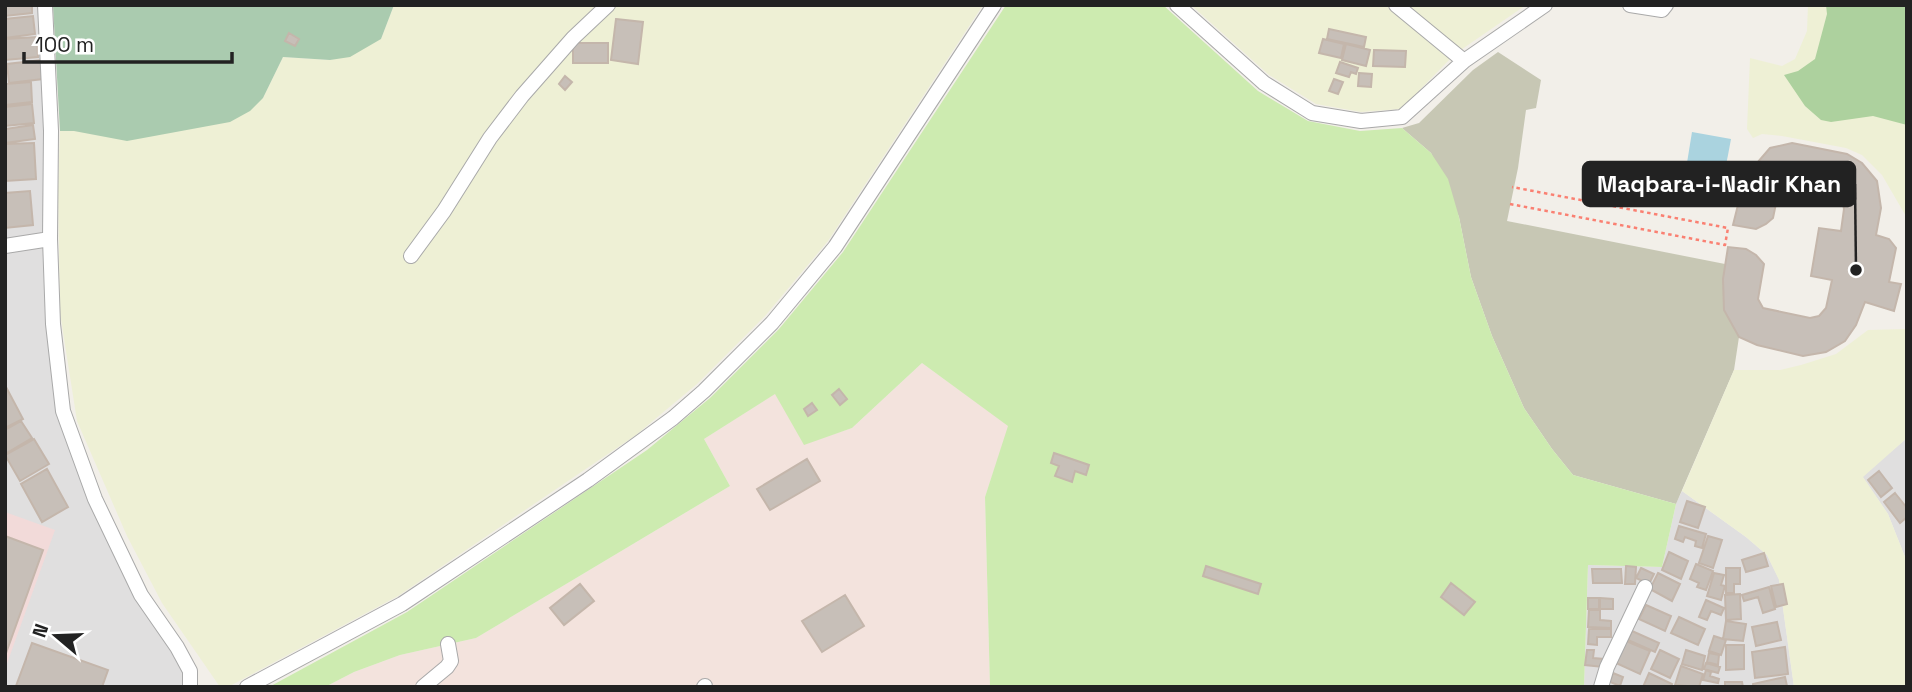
<svg xmlns="http://www.w3.org/2000/svg" width="1912" height="692" viewBox="0 0 1912 692" font-family="'Space Grotesk',sans-serif">
	<rect width="100%" height="100%" fill="#f2efe9"/>
	<!-- residential -->
	<path fill="#e0dfdf" d="M5 5H45L63 411 95 499 177 647 190 687H5Z
		M1907 438V562L1888 514 1862 476Z
		M1682 491 1746 537 1767 555 1779 579 1794 687H1584L1588 565 1662 567 1676 504Z"/>
	<!-- commercial -->
	<path fill="#f2dad9" d="M5 512 55 530 5 669Z"/>
	<!-- military -->
	<path fill="#f3e3dd" d="M922 363 1009 426 985 497 990 687H325L354 672 400 655 476 638 730 486 704 439 776 393 804 444 852 428Z"/>
	<!-- construction -->
	<path fill="#c7c7b4" d="M1498 52 1541 80 1536 108 1526 110 1518 168 1507 221 1725 264 1723 279 1724 310 1739 337 1734 370 1676 504 1573 475 1552 449 1524 408 1492 336 1471 277 1459 217 1431 153 1402 128 1419 123 1473 70Z"/>
	<!-- farmland -->
	<path fill="#eef0d5" d="M394 5H983L828 241 765 316 697 384 636 435 398 596 228 687H220L162 603 127 536 77 421 60 313 58 189 60 131H74L263 98 283 57 330 60 381 39Z
		M1191 5H1526L1455 54 1401 109 1361 112 1316 104 1269 75Z
		M1808 5H1907V218L1882 175 1862 155 1846 148 1782 136 1762 134 1753 138 1747 129 1750 58 1782 66 1795 59 1807 31Z
		M1907 317V438L1863 477 1888 514 1907 562V687H1794L1779 580 1767 555 1746 537 1682 491 1734 370H1780L1801 365 1836 354 1868 330 1905 329Z"/>
	<!-- grass -->
	<path fill="#cdebb0" d="M1006 5H1163L1258 91 1308 121 1360 131 1402 128 1431 153 1448 179 1459 217 1471 277 1492 336 1524 408 1552 449 1573 475 1676 504 1662 567 1588 565 1584 687H990L985 497 1008 426 922 363 852 428 804 445 775 394 704 439 730 486 476 638 400 655 354 672 325 687H269L407 612 647 450 710 398 779 329 843 252Z"/>
	<!-- forest -->
	<path fill="#add19e" d="M1826 5H1907V125L1873 116 1831 122 1821 120 1805 106 1784 75 1798 71 1815 59 1827 14Z"/>
	<!-- cemetery -->
	<path fill="#aacbaf" d="M53 5H394L381 39 350 57 330 60 283 57 263 98 250 111 230 122 127 141 74 131H60Z"/>
	<!-- water -->
	<path fill="#aad3df" d="M1692 132 1731 139 1724 176 1686 169Z"/>
	<!-- building -->
	<path fill="#c7bfb8" stroke="#c4b6ab" stroke-width="2" d="M5 5H32V13L5 16Z
		M33 16 35 34 5 38V19Z
		M616 19 643 22 638 64 611 60Z
		M1329 29 1366 37 1364 47 1327 39Z
		M289 33 299 39 295 46 285 41Z
		M37 37 38 57 5 60V39Z
		M1323 39 1344 44 1341 58 1319 53Z
		M573 43H608V63H573Z
		M1346 44 1370 50 1366 66 1342 60Z
		M1374 50 1406 51 1405 67 1373 66Z
		M41 60 43 79 9 83 7 64Z
		M1340 62 1358 68 1356 74 1351 72 1349 77 1336 73Z
		M1359 73 1372 74 1371 87 1358 86Z
		M565 76 572 82 565 90 559 84Z
		M1334 79 1343 82 1338 94 1329 91Z
		M31 82 32 102 5 105V84Z
		M32 104 34 123 5 126V107Z
		M33 125 35 139 5 143V129Z
		M34 143 36 179 5 181V144Z
		M1792 143 1847 154 1862 163 1877 181 1881 208 1876 235 1889 239 1896 248 1889 282 1901 284 1894 311 1865 302 1856 325 1845 341 1826 352 1803 356 1757 345 1739 337 1724 310 1723 279 1728 247 1746 249 1756 255 1764 264 1758 299 1763 308 1810 318 1819 316 1826 308 1832 280 1811 276 1819 228 1841 231 1844 209 1842 199 1834 189 1790 182 1779 189 1773 218 1766 224 1756 229 1733 225 1745 177 1770 148Z
		M30 191 33 225 5 228V193Z
		M6 387 23 419 5 428V388Z
		M839 389 847 399 840 405 832 395Z
		M812 403 817 410 808 416 804 409Z
		M21 421 32 438 5 454V430Z
		M34 439 49 464 20 481 5 455Z
		M1054 453 1089 465 1086 475 1075 471 1072 482 1055 476 1059 466 1051 463Z
		M807 459 820 481 770 510 757 489Z
		M47 469 68 507 42 522 21 484Z
		M1879 471 1892 488 1881 497 1868 480Z
		M1895 493 1907 508V517L1900 523 1884 502Z
		M1687 501 1705 507 1698 528 1680 522Z
		M1679 526 1706 534 1702 548 1695 546 1696 541 1685 537 1683 542 1675 539Z
		M5 536 43 550 5 656Z
		M1708 536 1722 540 1713 568 1699 563Z
		M1669 552 1688 561 1681 579 1662 570Z
		M1764 553 1768 566 1746 572 1742 560Z
		M1696 564 1713 571 1706 590 1697 587 1699 583 1690 579Z
		M1206 566 1261 584 1258 594 1203 576Z
		M1626 566 1636 567 1635 584H1625Z
		M1641 568 1654 574 1649 584 1636 578Z
		M1726 568H1740V584H1734V593H1726Z
		M1592 569H1621L1622 583H1593Z
		M1658 573 1680 584 1672 601 1650 589Z
		M1714 573 1724 575 1721 585 1725 586 1721 600 1707 596Z
		M1451 583 1475 602 1464 615 1441 597Z
		M580 584 594 601 564 625 550 608Z
		M1783 584 1787 604 1776 607 1771 586Z
		M1769 587 1775 609 1763 613 1758 597 1744 601 1742 595Z
		M1740 594 1741 619 1726 620 1725 595Z
		M845 595 864 626 822 652 802 621Z
		M1588 598H1599V609H1588Z
		M1600 598 1613 599V609H1600Z
		M1706 600 1724 608 1721 615 1711 611 1707 620 1699 617Z
		M1646 605 1671 616 1665 631 1639 619Z
		M1589 610H1600V620L1611 621V628L1588 627Z
		M1679 617 1705 629 1698 645 1671 633Z
		M1726 621 1746 624 1743 641 1723 639Z
		M1777 622 1781 640 1756 646 1752 627Z
		M1589 629H1611V637H1597V645L1588 644Z
		M1632 631 1659 643 1655 652 1628 640Z
		M1714 636 1726 640 1721 655 1709 651Z
		M1626 641 1650 651 1640 674 1616 663Z
		M32 643 108 670 102 687 16 686Z
		M1726 645H1744V669L1726 670Z
		M1785 647 1788 674 1755 678 1752 652Z
		M1587 650H1594L1593 658 1604 659 1603 667 1585 665Z
		M1660 650 1679 659 1670 678 1651 669Z
		M1686 650 1705 656 1702 670 1682 664Z
		M1709 653 1719 655 1718 665 1707 662Z
		M1706 663 1720 667 1718 673 1704 669Z
		M1681 666 1703 674 1699 687 1675 685Z
		M1706 670 1711 672 1710 676 1719 679 1718 683 1703 680Z
		M1613 673 1623 677 1620 686 1610 682Z
		M1649 673 1672 684 1671 687H1643Z
		M1785 677 1787 686 1753 687V684Z
		M1725 682H1742L1743 687H1725Z"/>
	<g fill="none" stroke-linecap="round" stroke-linejoin="round">
		<!-- minor casing -->
		<g stroke="#a9a9a9" stroke-width="16">
			<path id="minor" d="M45 5 51 131 50 239 53 324 63 411 95 499 141 595 177 647 190 671V687
				M1177 5 1264 83 1312 113 1361 121 1402 117 1464 61 1545 5
				M1396 5 1464 61
				M1630 5 1662 10 1666 5
				M5 246 50 239
				M411 256 444 211 490 138 522 96 573 38 608 5
				M247 687 402 604 588 480 673 418 704 391 772 323 835 247 994 5
				M423 687 447 667 451 661 448 644
				M704 687 705 686
				M1601 687 1607 667 1645 587"/>
		</g>
		<!-- path -->
		<path stroke="#fa8072" stroke-width="2.5" stroke-dasharray="3.5 3.5" stroke-linecap="butt" d="M1510 204 1725 245 1728 228 1512 187"/>
		<!-- minor -->
		<use href="#minor" stroke="#fff" stroke-width="14"/>
	</g>
	<!-- callouts -->
	<path fill="none" stroke="#222" stroke-width="2.5" d="M1856 270L1855 184"/>
	<circle fill="#222" stroke="#fff" stroke-width="2.5" cx="1856" cy="270" r="7"/>
	<rect fill="#222" stroke="#222" stroke-width="2.5" x="1583" y="162" width="272" height="44" rx="7"/>
	<g font-size="23" text-anchor="middle" font-weight="bold" fill="#fff">
		<text x="1719" y="192">Maqbara-i-Nadir Khan</text>
	</g>
	<!-- border -->
	<rect width="1912" height="692" fill="none" stroke="#222222" stroke-width="14"/>
	<!-- north arrow -->
	<g transform="translate(56 636) rotate(289)" stroke="#ffffff" stroke-width="5" paint-order="stroke">
	<path d="M0-5L12 26L0 18L-12 26Z" fill="#222222"/>
	<text y="-10" font-size="19" font-weight="bold" text-anchor="middle" fill="#222222">N</text>
	</g>
	<!-- scale -->
	<path d="M24 52v10h208v-10" fill="none" stroke="#222222" stroke-width="3.5"/>
	<text x="35" y="52" font-size="21" fill="#222222" stroke="#ffffff" stroke-width="5" paint-order="stroke">100 m</text>
</svg>
